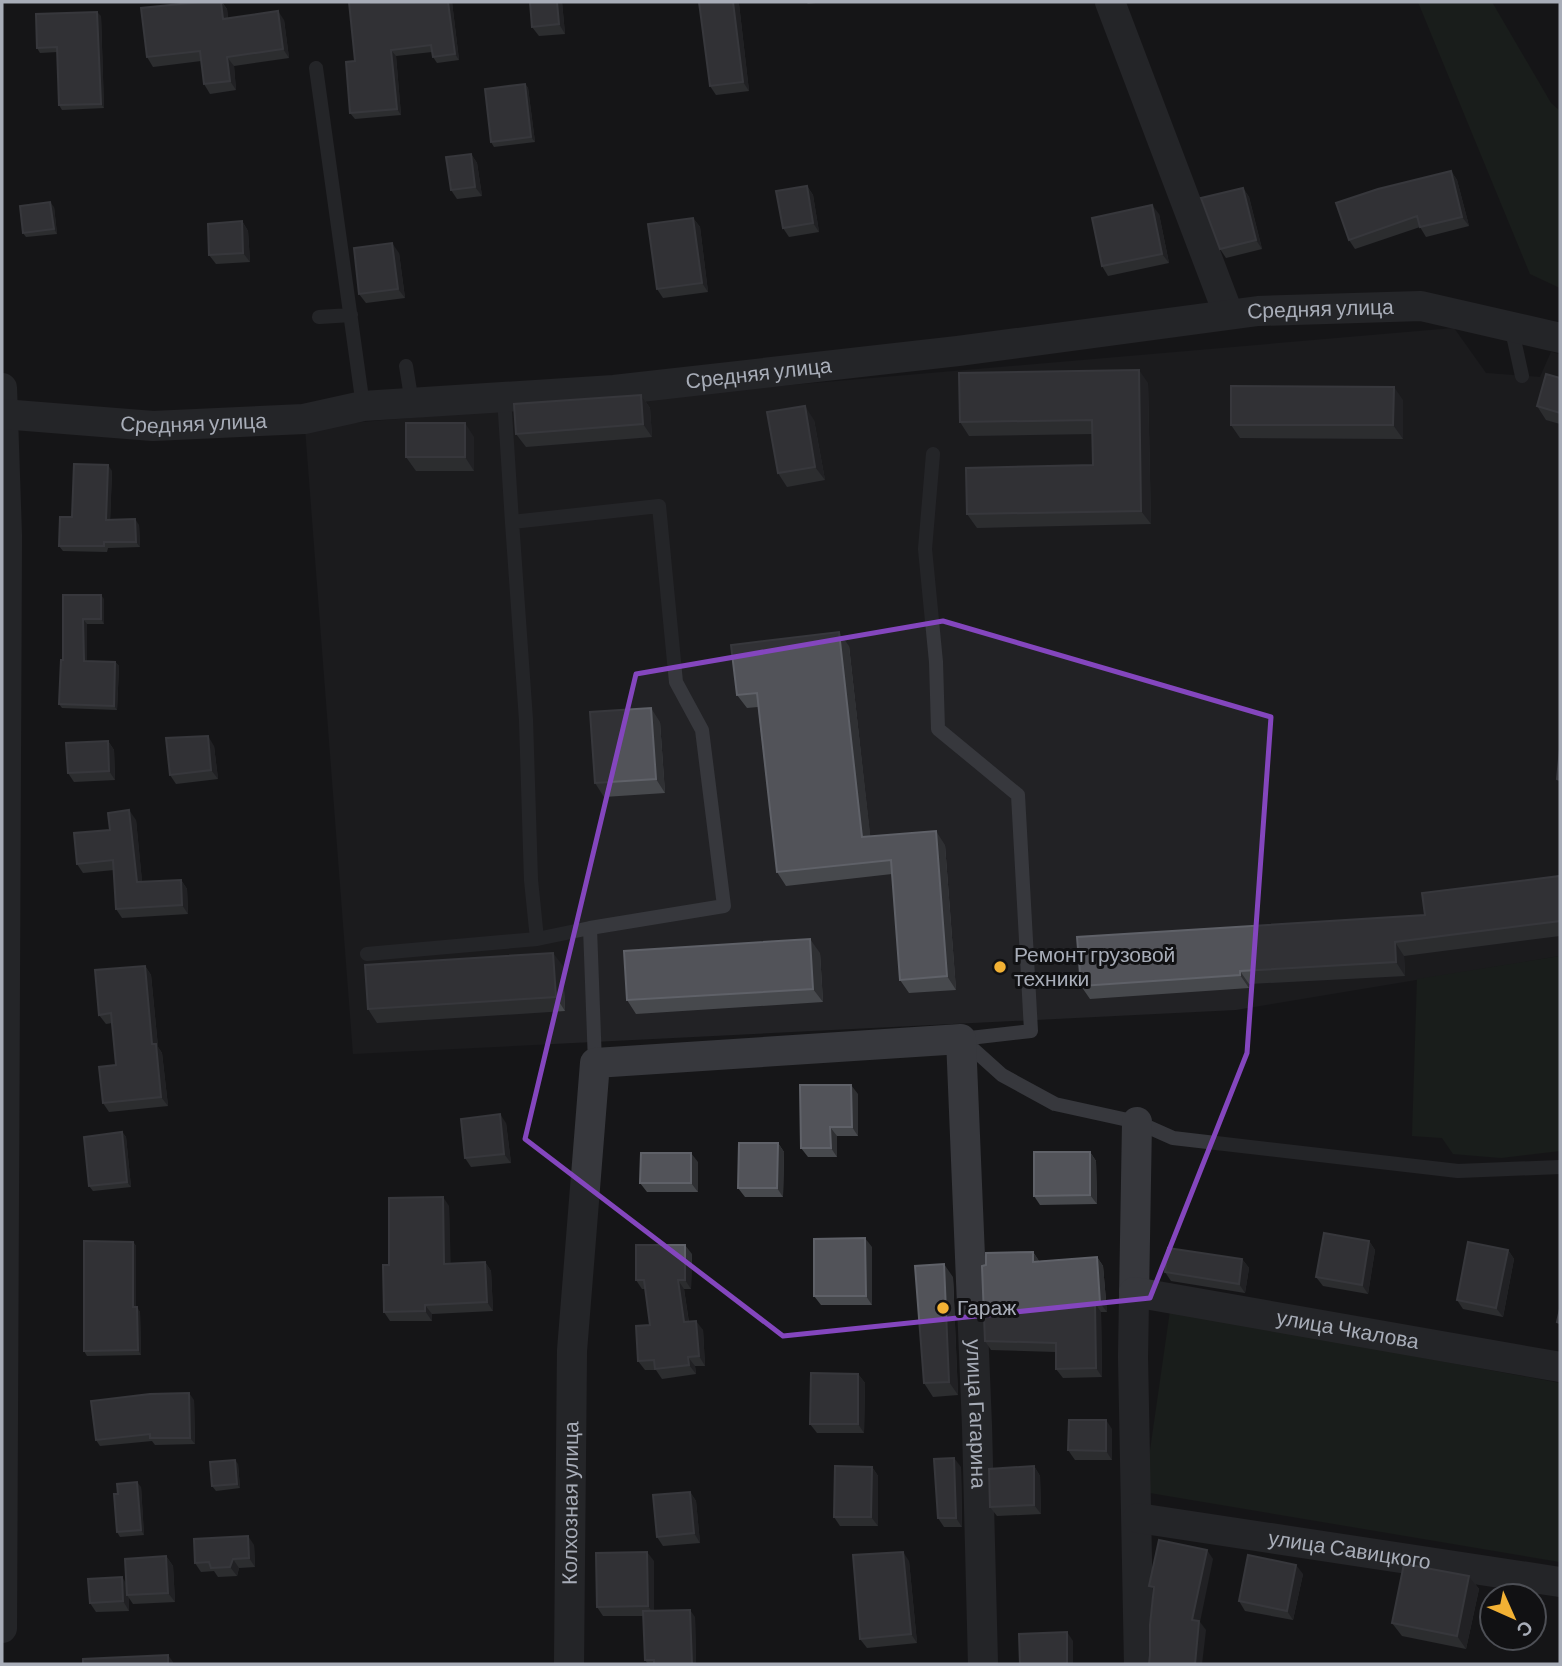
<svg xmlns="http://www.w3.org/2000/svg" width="1562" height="1666" viewBox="0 0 1562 1666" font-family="Barlow,sans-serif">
	<rect width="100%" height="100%" fill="#161618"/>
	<!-- built -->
	<path fill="#222225" d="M1454 328 1486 373 1540 377 1551 352 1560 354V956L1236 1010 353 1054 305 427Z"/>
	<!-- green -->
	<path fill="#1e261f" d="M1418 2H1492L1551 103 1560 111V288L1530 274Z
		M1560 956V1151L1501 1158 1453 1154 1442 1138 1412 1136 1417 979Z
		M1170 1311 1560 1383V1562L1144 1492Z"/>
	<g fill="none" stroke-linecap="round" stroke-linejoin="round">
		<!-- lane -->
		<path stroke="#37383d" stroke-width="14" d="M316 68 363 406
			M319 317 351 315
			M1511 326 1522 376
			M406 366 412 403
			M504 397 512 522
			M933 454 925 549 936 662 938 729 1018 795 1031 1031 961 1039
			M537 939 590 928
			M367 954 537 939 531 880 526 720 512 522 659 506 676 682 702 730 724 906 590 928 595 1063
			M963 1040 1002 1075 1055 1104 1137 1122 1173 1138 1458 1171 1560 1167"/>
		<!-- street -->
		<g stroke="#37383d" stroke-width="30">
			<path d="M1110 2 1228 313"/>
			<path d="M2 388 7 536 2 1628"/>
			<path id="s1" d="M2 414 153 426 304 419 363 406 614 390 958 351 1258 311 1421 306 1560 338"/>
			<path d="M1137 1122 1133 1357 1139 1664"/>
			<path id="s2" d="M1134 1292 1560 1367"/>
			<path id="s3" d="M1138 1518 1560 1582"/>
			<path id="s4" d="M569 1664 572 1351 595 1063 961 1039 977 1426 983 1664"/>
		</g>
	</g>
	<!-- wall -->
	<path fill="#47494d" d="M201 2H222L227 9 228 18 284 20 289 58 234 66 236 90 210 94 204 84 201 61 153 67 147 57Z
		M375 2H452L459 60 437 63 433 57 432 52 396 56 401 115 355 119 350 113 355 61Z
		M562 2 565 34 539 36 532 27Z
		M699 2H737L739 4 749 91 716 95 710 86Z
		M806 2H823L808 4Z
		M101 16 104 108 62 110 59 105 57 52 40 53 37 48Z
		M525 84 528 88 535 142 494 147 491 142Z
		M471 154 477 163 482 196 457 199 451 190Z
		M1451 171 1457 180 1469 226 1426 237 1420 227 1355 249 1349 240Z
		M807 186 813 195 819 232 789 237 783 228Z
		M1243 188 1249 197 1262 249 1226 258 1220 249Z
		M54 207 57 234 26 237 23 233Z
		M1159 214 1169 263 1108 276 1102 266Z
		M693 218 700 227 708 292 663 298 657 289Z
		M242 221 248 231 250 262 216 264 209 255Z
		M399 253 405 298 366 303 359 294Z
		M1560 378V424L1546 420 1537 406Z
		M1148 383 1151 524 977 528 967 514 1093 465 1092 434 969 436 960 422Z
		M641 395 650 408 652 437 526 447 516 434Z
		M1403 400V439L1240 438 1231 425Z
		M814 420 825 480 787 487 778 473Z
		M474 437V471H416L406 457Z
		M112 471 110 520 139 525 140 547 108 548 107 552 63 551 59 546 72 517Z
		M63 595 104 599V624H87V661L115 662 119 666 117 710 62 708 59 704 63 660Z
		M849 646 870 836 945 845 956 990 909 993 900 980 892 874 786 886 777 872 758 707 747 708 737 695Z
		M660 722 665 793 604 797 595 783Z
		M108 741 114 750 115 780 74 782 68 773Z
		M214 746 218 779 176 784 170 775Z
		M136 820 142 882 181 880 187 889 188 914 122 918 116 909 114 870 83 873 77 864 110 830Z
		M1560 876V936L1404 956 1405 976 1249 984V988L1090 999 1081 986 1425 915Z
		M820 953 823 1002 636 1014 627 1000Z
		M145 966 151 975 158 1047 162 1053 168 1106 109 1112 103 1103 116 1065 112 1023 106 1024 99 1015Z
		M563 966 565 1011 377 1023 368 1009Z
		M858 1094V1136H837V1157H808L801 1148Z
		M506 1123 511 1163 471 1167 465 1158Z
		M122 1132 126 1137 131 1187 93 1191 89 1186Z
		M778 1143 784 1152 783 1197H745L738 1188Z
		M1090 1152 1096 1161 1097 1204 1040 1205 1034 1196Z
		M698 1162V1192H647L640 1183Z
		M449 1206 450 1263 485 1262 491 1271 493 1311 432 1314V1321H390L384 1312 389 1265Z
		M1369 1241 1375 1250 1368 1294 1323 1286 1316 1277Z
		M133 1242 136 1246V1307L140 1312 141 1355 87 1356 84 1351Z
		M872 1247V1305H821L814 1296Z
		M1508 1250 1514 1259 1503 1317 1463 1309 1457 1300Z
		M1033 1252 1039 1261 1097 1257 1103 1266 1107 1312H1101L1102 1377 1063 1378 1056 1369V1352L991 1350 985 1341 986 1265Z
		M692 1254 691 1289H684L689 1322 703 1330 705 1366H695L696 1374 662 1379 656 1370H645L638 1361 650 1325 645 1289H642L636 1280Z
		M1242 1259 1249 1268 1245 1293 1171 1281 1165 1272Z
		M953 1277 958 1395 933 1397 924 1383Z
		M858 1374 865 1383 864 1433H817L810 1424Z
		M194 1400 195 1444 155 1445 152 1441 100 1446 96 1440Z
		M1112 1429V1460H1075L1068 1450Z
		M238 1464 240 1488 216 1491 212 1486Z
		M1034 1466 1040 1476 1041 1514 997 1516 990 1507Z
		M872 1467 878 1476V1526H840L834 1517Z
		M961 1467 962 1527H944L938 1518Z
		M141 1487 144 1535 120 1537 117 1532 118 1494Z
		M690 1492 696 1501 700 1543 663 1546 657 1537Z
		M254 1545 255 1567 239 1568 237 1576 218 1577 214 1571 201 1572 195 1563Z
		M166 1556 173 1566 175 1602 133 1604 129 1598V1611L96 1612 90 1603 126 1583Z
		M654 1561V1611L695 1617 696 1664H648L645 1660 644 1616H603L597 1607Z
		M909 1561 917 1643 867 1648 860 1639Z
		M1303 1574 1293 1620 1245 1611 1239 1601Z
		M1469 1576 1479 1589 1466 1649 1402 1636 1392 1623Z"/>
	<!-- shaded-wall -->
	<path fill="#2f3033" d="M221 2 227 9 229 28 223 19Z
		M448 2H452L459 60 455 54Z
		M557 2H562L565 34 559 24Z
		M733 2H737L739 4 749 91 743 82Z
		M278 11 284 20 289 58 283 49Z
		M97 12 101 16 104 108 101 104Z
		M391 50 396 56 401 115 397 109Z
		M227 57 234 66 236 90 230 81Z
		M525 84 528 88 535 142 531 137Z
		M471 154 477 163 482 196 475 187Z
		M1451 171 1457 180 1469 226 1462 217Z
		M807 186 813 195 819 232 813 223Z
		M1243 188 1249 197 1262 249 1256 240Z
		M50 202 54 207 57 234 54 229Z
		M1152 205 1159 214 1169 263 1162 254Z
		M693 218 700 227 708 292 702 283Z
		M242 221 248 231 250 262 243 253Z
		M392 243 399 253 405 298 398 289Z
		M1139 370 1148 383 1151 524 1141 511Z
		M1394 387 1403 400V439L1393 425Z
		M641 395 650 408 652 437 643 424Z
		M805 406 814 420 825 480 815 467Z
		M465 423 474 437V471L465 457Z
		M108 465 112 471 110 526 106 520Z
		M135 519 139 525 140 547 136 542Z
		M101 595 104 599V624L101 619Z
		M83 619 87 624V665L84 661Z
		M839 632 849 646 872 851 862 837Z
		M115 662 119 666 117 710 114 706Z
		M651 708 660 722 665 793 656 779Z
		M208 736 214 746 218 779 211 770Z
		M108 741 114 750 115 780 109 771Z
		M129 810 136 820 143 891 137 882Z
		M936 831 945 845 956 990 947 976Z
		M181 880 187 889 188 914 182 905Z
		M810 939 820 953 823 1002 813 989Z
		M1395 942 1404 956 1405 976 1396 962Z
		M553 953 563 966 565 1011 556 997Z
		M145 966 151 975 158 1047 162 1053 168 1106 161 1097 152 1044Z
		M1240 971 1249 984V988L1240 975Z
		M851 1085 858 1094V1136L852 1127Z
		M500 1114 506 1123 511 1163 504 1154Z
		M830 1127 837 1136V1157L831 1148Z
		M122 1132 126 1137 131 1187 127 1182Z
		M778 1143 784 1152 783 1197 777 1188Z
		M1090 1152 1096 1161 1097 1204 1090 1195Z
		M691 1153 698 1162V1192L691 1183Z
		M443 1197 449 1206 451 1273 444 1264Z
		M865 1238 872 1247V1305L866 1296Z
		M1369 1241 1375 1250 1368 1294 1362 1285Z
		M133 1242 136 1246V1312L133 1307Z
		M685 1245 692 1254 691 1289 685 1280Z
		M1508 1250 1514 1259 1503 1317 1496 1308Z
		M1033 1252 1039 1261 1033 1262Z
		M1097 1257 1103 1266 1107 1312 1100 1303Z
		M1242 1259 1249 1268 1245 1293 1239 1284Z
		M485 1262 491 1271 493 1311 487 1302Z
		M944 1264 953 1277 958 1395 949 1382Z
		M678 1280 684 1289 690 1331 684 1322Z
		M1095 1303 1101 1312 1102 1377 1096 1368Z
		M425 1305 432 1314V1321L425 1311Z
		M137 1307 140 1312 141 1355 138 1350Z
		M696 1321 703 1330 705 1366 699 1356Z
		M688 1357 695 1366 696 1374 689 1365Z
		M858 1374 865 1383 864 1433 858 1424Z
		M189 1393 194 1400 195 1444 190 1438Z
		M1106 1420 1112 1429V1460L1106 1451Z
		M954 1458 961 1467 962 1527 956 1518Z
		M235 1460 238 1464 240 1488 237 1484Z
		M1034 1466 1040 1476 1041 1514 1034 1505Z
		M872 1467 878 1476V1526L871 1517Z
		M137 1482 141 1487 144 1535 141 1530Z
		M690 1492 696 1501 700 1543 694 1533Z
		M248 1536 254 1545 255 1567 249 1558Z
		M1207 1550 1213 1559 1200 1622 1206 1630 1202 1664H1195L1192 1620Z
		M647 1552 654 1561V1615L648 1606Z
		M903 1552 909 1561 917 1643 911 1634Z
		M166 1556 173 1566 175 1602 168 1593Z
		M233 1559 239 1568 237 1576 230 1567Z
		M1296 1565 1303 1574 1293 1620 1287 1611Z
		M1469 1576 1479 1589 1466 1649 1457 1636Z
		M122 1577 128 1586 127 1595 129 1598V1611L123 1601Z
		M690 1610 695 1617 696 1664H692Z
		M1067 1632 1073 1641V1664H1067Z
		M168 1655 173 1662V1664H168Z"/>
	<!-- building -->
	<path fill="#525359" stroke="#5f6168" stroke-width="2" d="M201 2H221L223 19 278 11 283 49 227 57 230 81 204 84 200 51 147 57 141 8Z
		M349 2H371V3L448 2 455 54 433 57 431 45 391 50 397 109 350 113 346 62 355 61Z
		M530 2H557L559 24 532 27Z
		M699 2H733L743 82 710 86Z
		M97 12 101 104 59 105 57 47 37 48 36 14Z
		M525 84 531 137 491 142 485 89Z
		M471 154 475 187 451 190 446 157Z
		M1451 171 1462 217 1420 227 1417 216 1349 240 1336 203 1378 189Z
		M807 186 813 223 783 228 776 191Z
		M1243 188 1256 240 1220 249 1201 198Z
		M50 202 54 229 23 233 20 206Z
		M1152 205 1162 254 1102 266 1092 218Z
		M693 218 702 283 657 289 648 224Z
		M242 221 243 253 209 255 208 224Z
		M392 243 398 289 359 294 354 248Z
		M1139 370 1141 511 967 514 966 468 1093 465 1092 420 960 422 959 373Z
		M1546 374 1560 378V413L1537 406Z
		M1231 386 1394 387 1393 425H1231Z
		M641 395 643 424 516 434 514 404Z
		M805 406 815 467 778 473 767 412Z
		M406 423H465V457H406Z
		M74 464 108 465 106 520 135 519 136 542H104V546H59L60 517H72Z
		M63 595H101V619H83L84 661 115 662 114 706 59 704 61 660H63Z
		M839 632 862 837 936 831 947 976 900 980 891 860 777 872 757 693 737 695 731 645Z
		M651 708 656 779 595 783 590 712Z
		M208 736 211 770 170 775 166 738Z
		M108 741 109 771 68 773 66 743Z
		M1560 749V780L1557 779Z
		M129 810 137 882 181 880 182 905 116 909 113 860 77 864 74 833 110 830 108 813Z
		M1560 876V921L1395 942 1396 962 1240 971V975L1081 986 1077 937 1425 915 1422 893Z
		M810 939 813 989 627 1000 624 951Z
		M553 953 556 997 368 1009 365 965Z
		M145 966 152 1044H156L161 1097 103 1103 99 1067 116 1065 111 1013 99 1015 95 970Z
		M800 1085H851L852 1127H830L831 1148H801Z
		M500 1114 504 1154 465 1158 461 1119Z
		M122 1132 127 1182 89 1186 84 1137Z
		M739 1143H778L777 1188H738Z
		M1034 1152H1090V1195L1034 1196Z
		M641 1153H691V1183H640Z
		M443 1197 444 1264 485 1262 487 1302 425 1305V1311L384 1312 383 1265H389V1198Z
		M1324 1233 1369 1241 1362 1285 1316 1277Z
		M865 1238 866 1296H814V1239Z
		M84 1241 133 1242V1307H137L138 1350 84 1351Z
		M1468 1242 1508 1250 1496 1308 1457 1300Z
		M636 1245H685V1280H678L684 1322 696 1321 699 1356 688 1357 689 1365 655 1369 654 1360 638 1361 636 1326 650 1325 644 1280H636Z
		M1168 1248 1242 1259 1239 1284 1165 1272Z
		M1033 1252V1262L1097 1257 1100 1303H1095L1096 1368 1056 1369V1343L985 1341 982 1266 986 1265V1253Z
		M944 1264 949 1382 924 1383 915 1266Z
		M1560 1309V1323L1557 1322Z
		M811 1373 858 1374V1424H810Z
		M189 1393 190 1438H150V1434L96 1440 91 1401 150 1394Z
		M1069 1420H1106V1451L1068 1450Z
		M954 1458 956 1518H938L934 1459Z
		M235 1460 237 1484 212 1486 210 1462Z
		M835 1466 872 1467 871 1517H834Z
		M1034 1466V1505L990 1507 989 1469Z
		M137 1482 141 1530 117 1532 114 1494H118L117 1484Z
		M690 1492 694 1533 657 1537 653 1495Z
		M248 1536 249 1558 233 1559 230 1567 211 1568 209 1562 195 1563 194 1539Z
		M1159 1540 1207 1550 1192 1620 1199 1621 1195 1664H1149L1150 1655V1625L1154 1587 1149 1586Z
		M647 1552 648 1606 597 1607 596 1553Z
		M903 1552 911 1634 860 1639 853 1555Z
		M1248 1555 1296 1565 1287 1611 1239 1601Z
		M166 1556 168 1593 127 1595 125 1559Z
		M1404 1564 1469 1576 1457 1636 1392 1623Z
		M122 1577 123 1601 90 1603 88 1579Z
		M690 1610 692 1664H654V1660H645L643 1611Z
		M1067 1632V1664H1020L1019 1634Z
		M168 1655V1664H83V1659Z"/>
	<!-- marked area -->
	<path d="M0 0H1562V1666H0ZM943 621 1271 717 1247 1053 1150 1298 783 1336 525 1139 636 674Z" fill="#161618" fill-opacity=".55" fill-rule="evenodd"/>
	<path fill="none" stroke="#8446be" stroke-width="5" stroke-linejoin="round" d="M943 621 1271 717 1247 1053 1150 1298 783 1336 525 1139 636 674Z"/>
	<!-- markers -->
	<g fill="#f2b134" stroke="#111113" stroke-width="2.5">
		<circle cx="1000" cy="967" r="7"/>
		<circle cx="943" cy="1308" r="7"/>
	</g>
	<g text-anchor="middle" stroke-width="6" stroke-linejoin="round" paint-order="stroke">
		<!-- street labels -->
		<g font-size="21" fill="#a8adb8" stroke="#111113">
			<text dy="7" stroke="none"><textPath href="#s1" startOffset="1326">Средняя улица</textPath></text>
			<text dy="7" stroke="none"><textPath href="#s1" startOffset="760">Средняя улица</textPath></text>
			<text dy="7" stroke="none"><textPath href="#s1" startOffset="192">Средняя улица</textPath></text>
			<text dy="7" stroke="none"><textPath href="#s2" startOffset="217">улица Чкалова</textPath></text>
			<text dy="7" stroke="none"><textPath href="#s4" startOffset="1344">улица Гагарина</textPath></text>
			<text dy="7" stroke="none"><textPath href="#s4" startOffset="161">Колхозная улица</textPath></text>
			<text dy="7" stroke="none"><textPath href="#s3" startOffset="214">улица Савицкого</textPath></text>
		</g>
		<!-- poi labels -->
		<g font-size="21" fill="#a8adb8" stroke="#111113" text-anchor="start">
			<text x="1014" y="962">Ремонт грузовой<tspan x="1014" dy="24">техники</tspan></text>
			<text x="957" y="1315">Гараж</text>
		</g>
	</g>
	<!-- border -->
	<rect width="1562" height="1666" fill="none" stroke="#a8adb8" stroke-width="7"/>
	<!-- north arrow -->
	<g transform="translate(1513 1617) rotate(135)"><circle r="33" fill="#111113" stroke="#4d4f55" stroke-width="2"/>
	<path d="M0-5L12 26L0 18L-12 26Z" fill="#f2b134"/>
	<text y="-10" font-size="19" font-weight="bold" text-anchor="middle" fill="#a8adb8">С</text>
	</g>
</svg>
